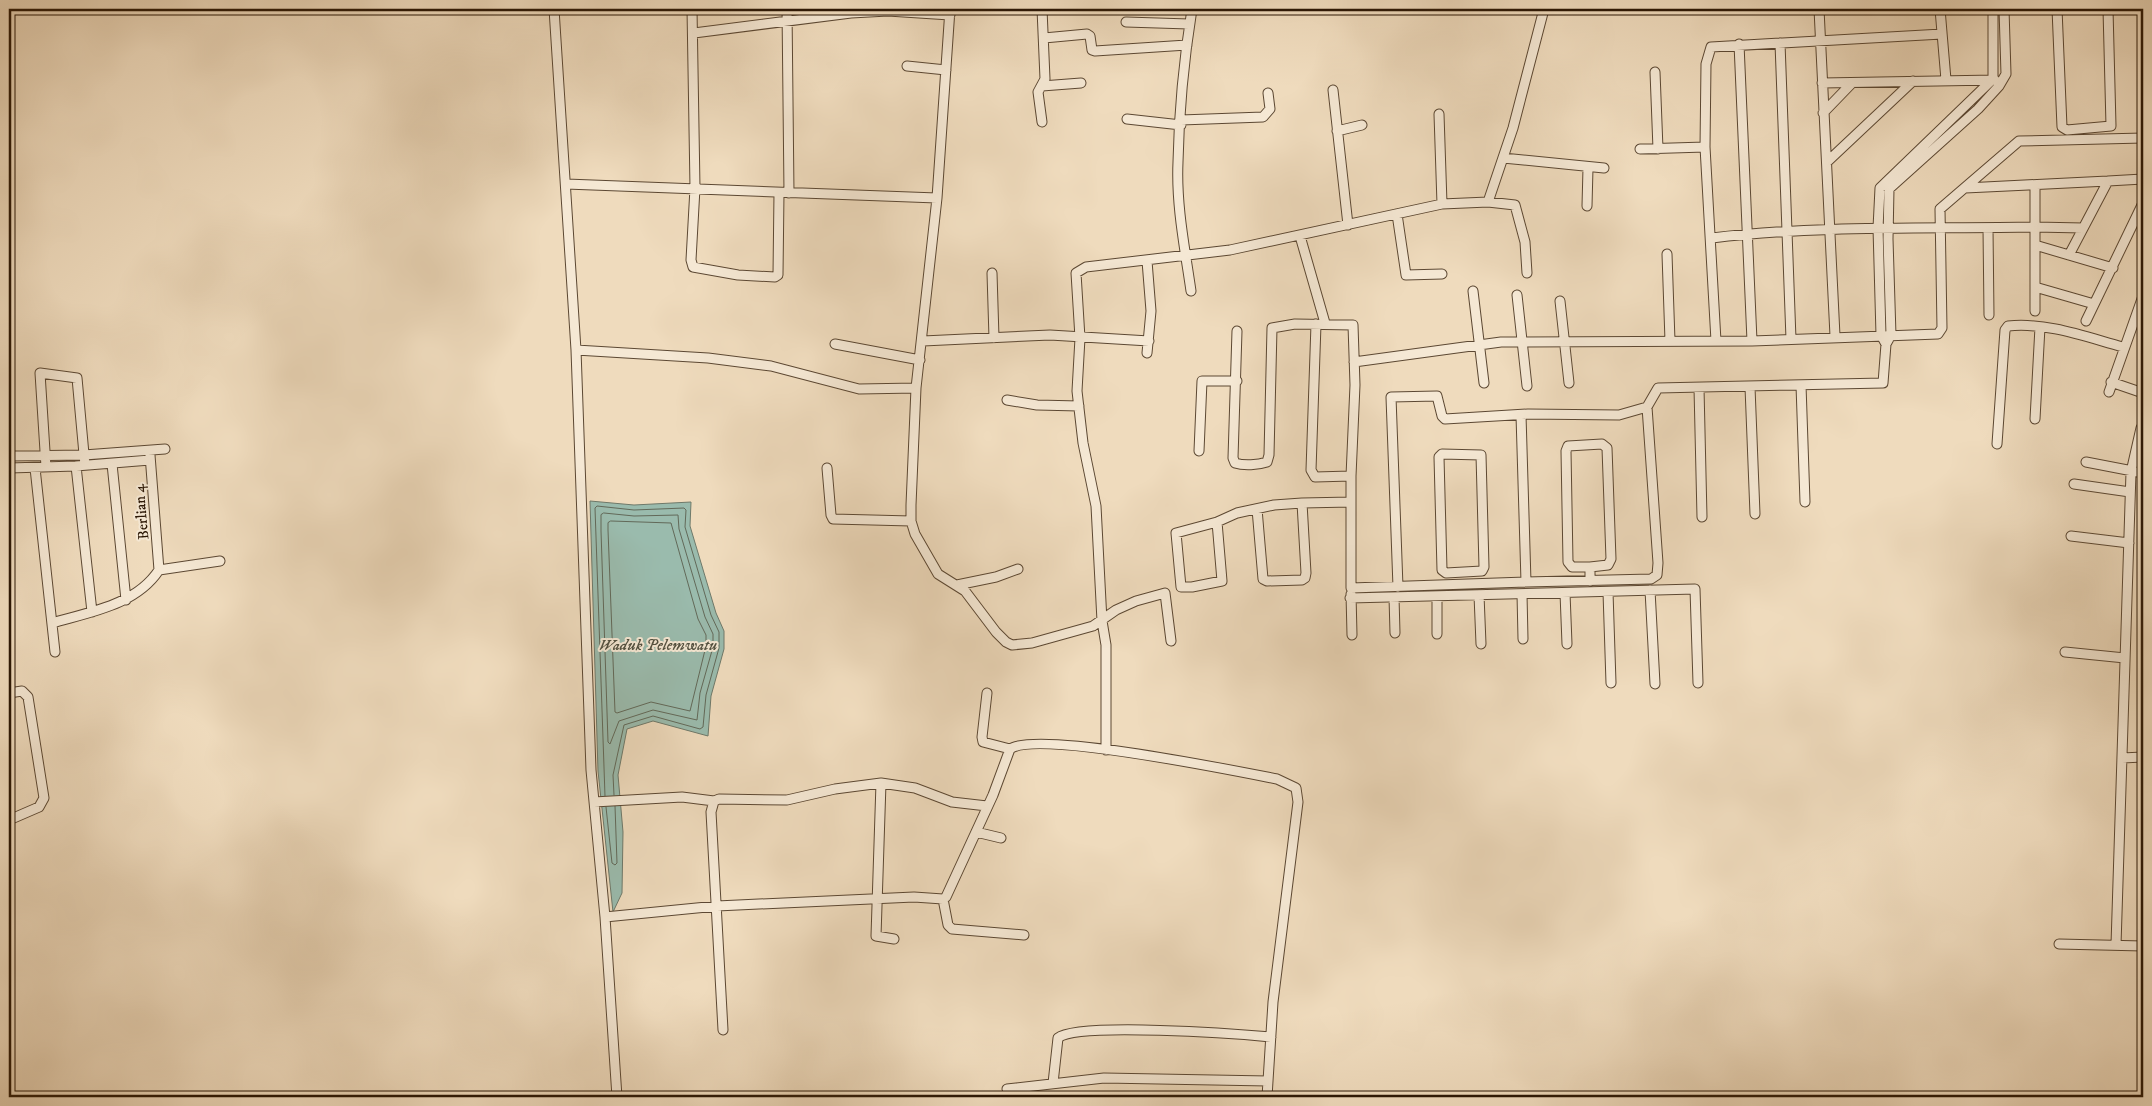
<svg xmlns="http://www.w3.org/2000/svg" width="2152" height="1106" viewBox="0 0 2152 1106" font-family="'IM FELL DW Pica',serif">
	<rect width="100%" height="100%" fill="#efdbbd"/>
	<filter id="stains"><feTurbulence type="fractalNoise" baseFrequency=".004" numOctaves="4"/><feColorMatrix values="0 0 0 0 .2 0 0 0 0 .09 0 0 0 0 .02 0 0 0 .5 -.17"/></filter>
	<radialGradient id="worn" r=".72"><stop offset=".6" stop-color="#630" stop-opacity="0"/><stop offset="1" stop-color="#630" stop-opacity=".3"/></radialGradient>
	<!-- water -->
	<path fill="#9abbad" stroke="#6e796a" d="M590 501 634 505 691 502 690 526 716 613 724 631V649L711 696 708 736 653 721 627 729 618 775 623 832 622 893 613 912 598 771Z"/>
	<g fill="none" stroke-linecap="round" stroke-linejoin="round">
		<!-- shore -->
		<path stroke="#626959" stroke-width="1" d="M604 513 634 516 678 515 679 529 705 617 713 634V647L700 693 697 720 653 710 619 721 610 744 608 742 601 531V515Z
			M611 521 671 523 698 619 706 635V646L690 711 651 702 617 713 615 712 608 530V523Z
			M605 796 595 508 597 506 634 510 684 508 686 510 685 527 711 615 719 632V648L706 695 703 727 700 729 653 716 624 725 613 775 614 795
			M606 807 612 863 615 865 617 863 615 806"/>
		<!-- street casing -->
		<g stroke="#5c4833" stroke-width="11">
			<path id="street" d="M554 9 576 350 591 770 605 917 617 1097
				M692 9 695 188 691 260 693 267 738 275 775 277 778 275 779 193
				M787 9 789 193
				M950 9 937 198 916 388 911 505V521L915 534 938 574 965 591 996 632 1006 642 1012 645 1032 643 1093 626 1116 610 1136 601 1165 593 1171 641
				M1819 9 1835 336
				M1940 9 1946 80
				M1993 9V79L1880 188 1878 228 1881 335 1886 344 1891 335 1888 239 1889 189 1978 109 1999 86 2006 74 2004 9
				M2057 9 2062 127 2067 130 2111 126 2108 9
				M1126 22 1189 24
				M694 33 851 13 888 11 950 15
				M1044 38 1087 34 1090 36 1092 50 1095 51 1187 45
				M1780 43 1791 339
				M1739 44 1752 341
				M907 66 946 70
				M1655 72 1658 149
				M1822 83 1995 80
				M1042 86 1081 83
				M1333 90 1348 225
				M1823 113 1852 83
				M1439 114 1442 204
				M1127 119 1181 125
				M1181 120 1263 117 1270 109 1268 93
				M1042 122 1038 92 1045 79 1042 9
				M1337 131 1362 125
				M1640 149 1705 147
				M1503 158 1604 168
				M1827 162 1913 81
				M566 184 937 198
				M2035 185V227L2083 228
				M1965 188 2108 181
				M1488 202 1513 128 1544 9
				M1587 206 1588 168
				M1397 214 1406 275 1442 274
				M1988 228 1989 315
				M1300 236 1325 323
				M1712 238C1819 225 1927 229 2035 227V311
				M2035 245 2113 268
				M1667 254 1670 341
				M2069 255 2108 181 2143 179
				M992 273 994 338
				M2035 287 2094 304
				M1191 291C1185 249 1176 205 1178 162 1179 111 1184 59 1192 9
				M1473 291 1484 383
				M1517 295 1527 386
				M1560 301 1569 383
				M2086 321 2143 203
				M1316 324 1311 470 1315 477 1351 476
				M1237 331 1233 458 1235 463C1244 466 1258 465 1267 462L1269 455 1272 328 1295 324 1353 325 1355 385 1351 476V588L1526 582 1521 415
				M923 341 1050 335 1149 341
				M1716 341 1705 147 1706 64 1711 47 1942 34
				M835 344 920 360
				M576 350 708 358 771 366 859 389 916 388
				M1147 353 1151 311 1147 261
				M1354 362 1501 342 1752 341 1938 334 1942 328 1940 209 2019 141 2143 138
				M2111 382 2143 393
				M1801 385 1805 502
				M1750 387 1755 514
				M1699 388 1702 517
				M2109 392 2143 296
				M1007 400 1037 405 1079 406
				M2035 419 2040 327
				M1997 444 2005 330 2008 326C2047 322 2086 337 2123 347
				M1199 451 1202 381H1237
				M1442 454 1481 455 1484 567 1482 571 1446 573 1442 570 1439 457Z
				M150 455 159 570
				M9 456 84 455 165 449
				M2086 462 2143 473
				M112 464 126 600
				M76 466 92 612
				M46 467 40 373 77 378 85 465
				M9 468 76 466 150 460
				M35 468 55 652
				M827 468 831 515 833 519 911 521
				M2074 484 2130 492
				M1257 509 1263 579 1267 581 1302 580 1305 578 1306 573 1302 503 1351 502
				M1217 522 1222 581 1192 587H1181L1176 533 1217 522 1237 513 1274 505 1302 503
				M2071 536 2129 543
				M1590 567 1608 565 1611 559 1607 448 1602 444 1568 446 1566 451 1568 562 1572 567H1590V581
				M1526 582 1651 579 1657 575 1658 563 1647 407
				M957 585 996 577 1018 569
				M1398 587 1391 397 1437 396 1442 416 1445 419 1528 414 1619 415 1647 407 1658 388 1883 383 1886 344
				M1650 590 1655 684
				M1608 592 1611 683
				M1565 593 1567 644
				M1351 594 1352 635
				M1522 594 1523 639
				M1479 595 1481 644
				M1394 597 1395 633
				M1350 598 1695 589 1698 683
				M52 623C90 612 136 605 159 570L220 561
				M1437 634V596
				M9 646V669
				M2065 652 2125 658
				M9 693 22 691 28 697 44 798 39 807 9 820
				M987 693 982 737 983 742 1010 749
				M1106 750V645L1102 621 1096 506 1083 443 1077 391 1080 338 1076 273 1086 267 1230 250 1442 204 1488 202 1515 205 1525 242 1527 273
				M2122 758 2143 757
				M881 783 876 936 894 939
				M594 802 682 797 714 801
				M976 832 1001 838
				M943 899 948 925 952 929 1024 935
				M605 917 717 906 914 897 943 899 946 897 993 795 1010 749C1036 730 1236 771 1277 779L1296 788 1298 802 1273 1002 1267 1097
				M2059 944 2143 946
				M2116 945 2131 472 2141 428
				M723 1030 711 812 714 801 719 799 787 800 835 789 881 783 915 788 952 802 987 806
				M1053 1083 1058 1038C1077 1022 1239 1034 1271 1037
				M1007 1089 1104 1078 1268 1081"/>
		</g>
		<!-- street -->
		<use href="#street" stroke="#f5e8d4" stroke-width="9"/>
	</g>
	<g text-anchor="middle" stroke-width="4" stroke-linejoin="round" paint-order="stroke">
		<!-- street labels -->
		<g font-size="15" fill="#2b1705" stroke="#f5e8d4">
			<text transform="translate(141 512) rotate(-95)" y="5">Berlian 4</text>
		</g>
		<!-- water labels -->
		<g font-size="16" font-style="italic" fill="#525040" stroke="#f5e8d4">
			<text x="658" y="650">Waduk Pelemwatu</text>
		</g>
	</g>
	<!-- margin -->
	<rect width="2152" height="1106" fill="none" stroke="#efdbbd" stroke-width="30"/>
	<rect x="10" y="10" width="2132" height="1086" fill="none" stroke="#2b1705" stroke-width="2.5"/>
	<rect x="15" y="15" width="2122" height="1076" fill="none" stroke="#2b1705"/>
	<rect width="100%" height="100%" filter="url(#stains)"/>
	<rect width="100%" height="100%" fill="url(#worn)"/>
</svg>
